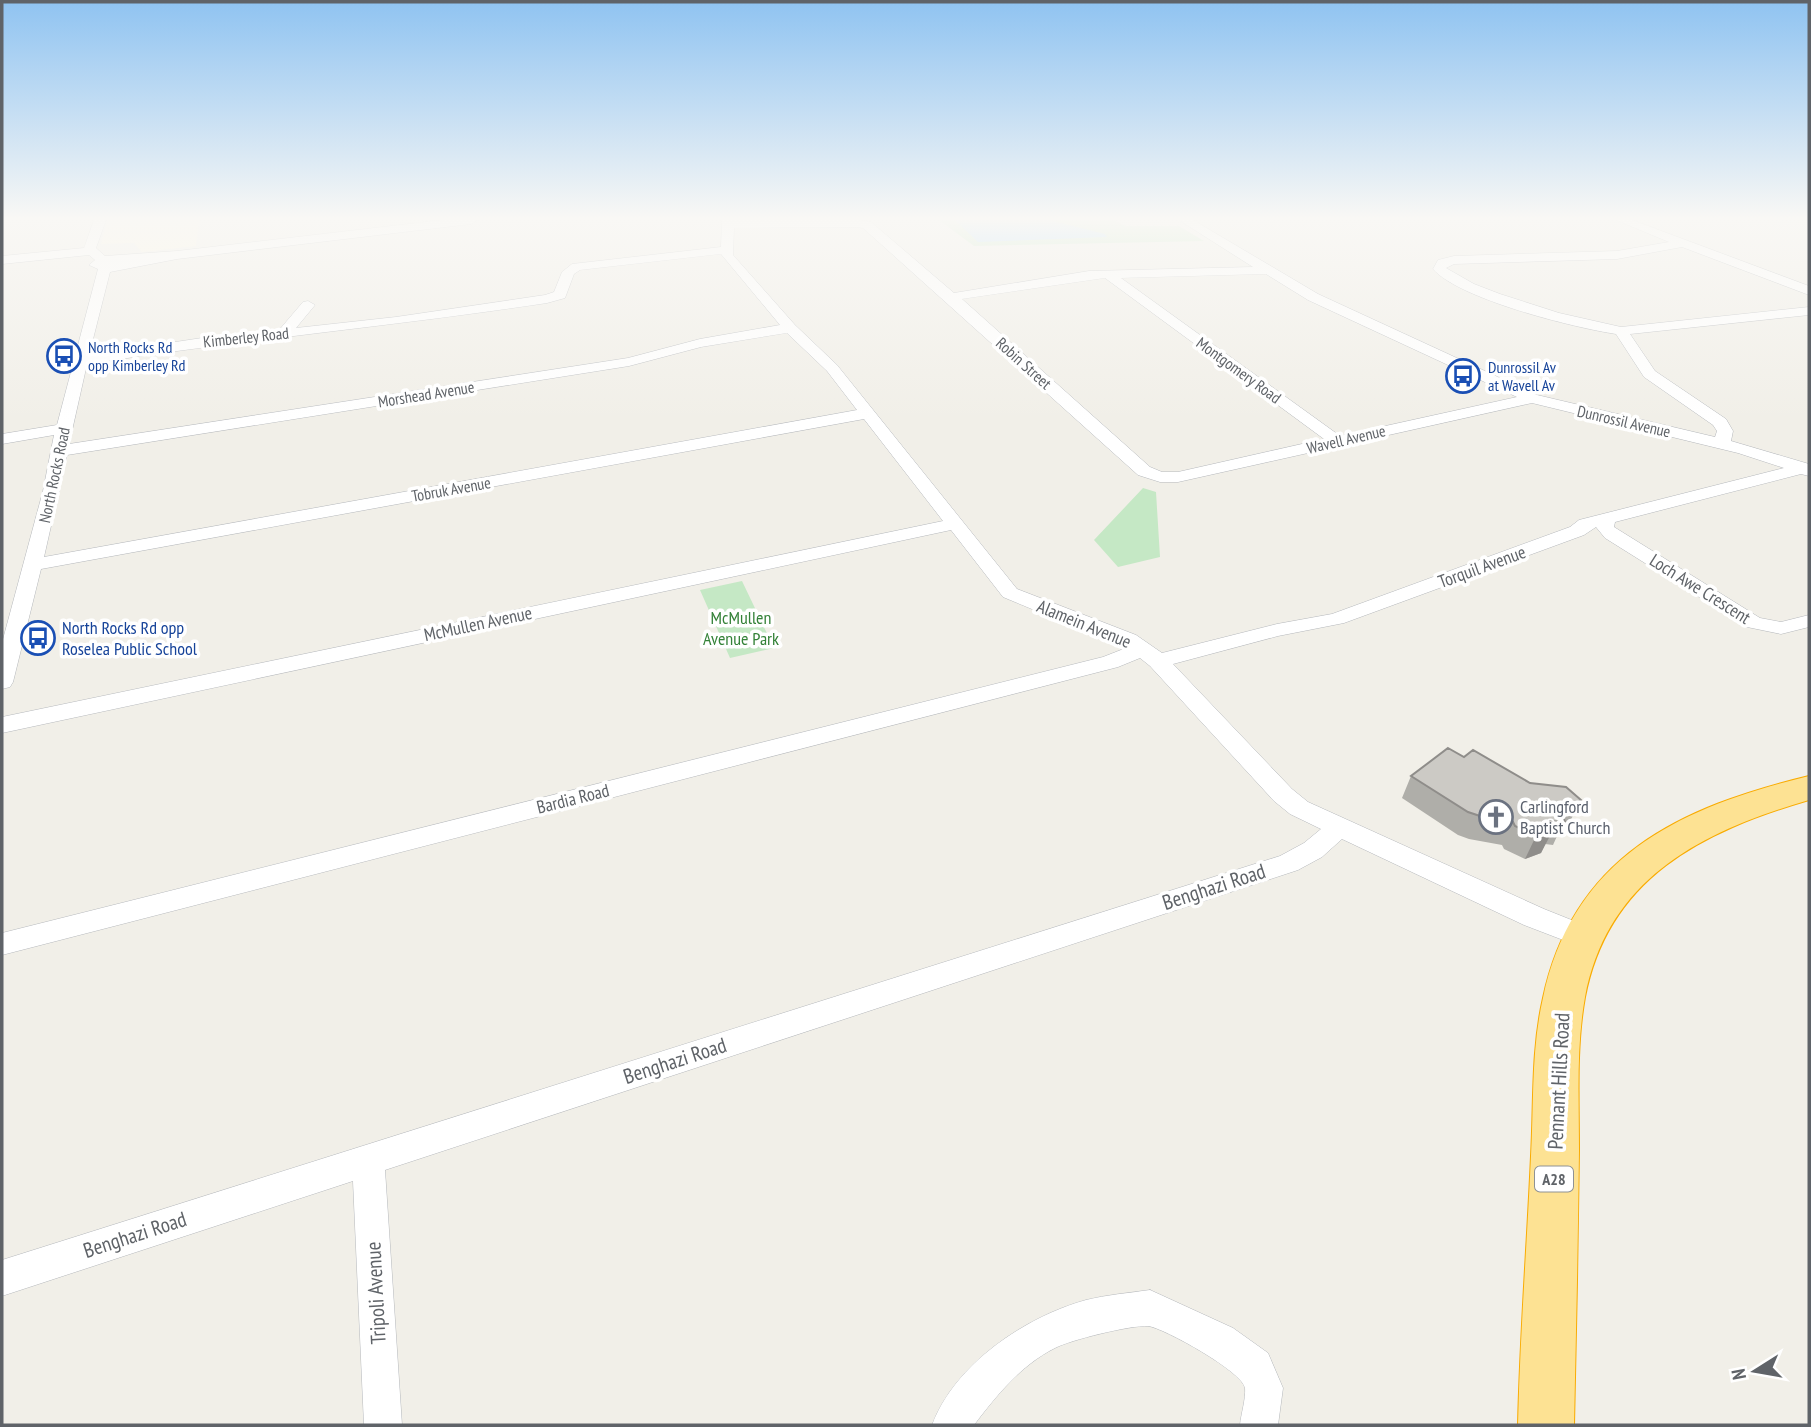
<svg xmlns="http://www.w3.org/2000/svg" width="1811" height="1427" viewBox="0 0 1811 1427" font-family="'PT Sans Narrow',sans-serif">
	<rect width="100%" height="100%" fill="#f1efe8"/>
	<!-- commercial -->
	<path fill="#fef7e0" d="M107 220H199L196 246 142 252 134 243 101 244Z"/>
	<!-- green -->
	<path fill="#c5e8c5" d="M939 220H1113L1126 226H1179L1204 241 974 246Z
		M1143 488 1156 492 1160 557 1118 567 1094 540Z
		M742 581 774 648 730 658 700 590Z"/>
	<!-- water -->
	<path fill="#aadaff" d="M955 220H1049L1105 234 1107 237 978 242Z"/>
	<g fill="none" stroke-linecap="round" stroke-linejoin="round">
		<!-- minor casing -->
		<g stroke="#b5b8bc" stroke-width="1">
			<path id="minor" d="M94 220H106L96 248 105 256 177 251 443 220H477L471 224 177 259 110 272 89 355 202 338 280 329 303 302 308 301 315 305 296 328 396 317 545 295 554 292 562 272 572 264 721 247 722 220H859L871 222 954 293 1089 271 1253 267 1179 220H1193L1318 294 1537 395 1715 437 1717 431 1713 425 1644 377 1616 334C1575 328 1459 299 1433 269L1438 260 1454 256 1617 251 1669 242 1616 220H1632L1809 286V295L1682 247 1617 259 1454 264 1446 268 1474 284 1500 294 1559 313 1621 327 1809 307V315L1630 334 1655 371 1726 419 1733 431 1731 441 1809 464V476L1801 474 1615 522 1614 527 1760 618 1781 622 1809 615V627L1781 634 1747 627 1605 538 1596 527 1584 535 1344 623 1278 636 1173 664 1292 789 1308 802 1544 909 1594 929 1598 937 1594 945 1584 948 1524 925 1342 839 1322 857 1298 870 385 1170 402 1425H364L353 1181 2 1296V1260L1280 856 1304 843 1321 829 1290 814 1274 801 1150 666 1140 658 1118 667 2 955V933L1103 657 1126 648 1003 597 951 530 2 733V717L943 521 864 419 41 569 13 682 10 687 2 689V643L43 491 54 435 2 444V434L57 425 98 269 89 265 95 260 89 255 2 264V256L84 248ZM857 227 863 228 1138 475 1160 482H1178L1532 403 1738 453 1784 468 1579 520 1570 527 1332 614 1277 624 1162 653 1136 635 1017 589 837 365 795 325 733 255 734 228ZM721 254 780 325 700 339 628 358 69 444 87 364C240 340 394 326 547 303L565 298 574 274 580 270ZM1266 274 1308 300 1517 397 1340 436 1121 278ZM1105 278 1324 439 1178 472H1162L1150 467 962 299ZM787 333 827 371 857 410 44 557 67 455 629 366 701 347Z
				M1150 1290 1233 1328 1268 1353 1283 1388 1278 1425H1240C1241 1414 1246 1399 1245 1388 1243 1372 1164 1328 1148 1326 1131 1325 1070 1340 1055 1348 1021 1365 996 1396 974 1425H932C955 1364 1025 1317 1086 1300 1106 1295 1129 1293 1150 1290Z"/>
		</g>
		<!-- highway casing -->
		<g stroke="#f9ab00" stroke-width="2">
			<path id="highway" d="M1809 776V800C1703 831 1608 877 1585 997 1576 1047 1579 1099 1579 1150 1578 1242 1576 1333 1574 1425H1518C1520 1335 1527 1246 1531 1156 1534 1103 1531 1050 1543 998 1573 856 1681 807 1809 776Z"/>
		</g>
		<!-- minor -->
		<use href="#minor" fill="#fff" fill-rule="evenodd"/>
		<!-- highway -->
		<use href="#highway" fill="#fde293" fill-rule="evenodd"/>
	</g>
	<!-- wall -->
	<path fill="#afaea9" d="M1464 757 1530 783 1581 800 1563 835 1558 834 1553 845 1545 844 1541 853 1525 859 1504 849 1502 845 1469 839 1458 835 1402 798 1411 776Z"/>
	<!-- shaded-wall -->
	<path fill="#8f8d8a" d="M1553 830 1541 853 1525 859 1536 836Z"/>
	<!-- building -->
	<path fill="#cccac5" stroke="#8f8d8a" stroke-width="2" d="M1448 748 1464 757 1473 750 1530 783 1566 787 1581 800 1576 812 1561 811 1565 822 1549 821 1553 830 1536 836 1515 826 1513 822 1480 816 1468 812 1411 776Z"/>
	<!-- sky -->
	<linearGradient id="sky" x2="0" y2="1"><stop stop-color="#8fc3f1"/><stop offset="0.52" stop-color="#f9f8f5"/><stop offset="1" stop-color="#f9f8f5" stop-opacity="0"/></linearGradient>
	<rect width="1811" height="420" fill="url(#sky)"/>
	<!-- icons -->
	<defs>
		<g id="bus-ring" transform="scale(1.75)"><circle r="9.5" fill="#fff" stroke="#1a4fb4" stroke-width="1.5"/><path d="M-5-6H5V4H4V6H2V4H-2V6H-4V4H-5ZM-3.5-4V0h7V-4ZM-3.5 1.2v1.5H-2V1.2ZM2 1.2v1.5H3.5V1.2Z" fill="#1a4fb4"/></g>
		<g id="church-ring" transform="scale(1.75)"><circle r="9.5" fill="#fff" stroke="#6b7280" stroke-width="1.5"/><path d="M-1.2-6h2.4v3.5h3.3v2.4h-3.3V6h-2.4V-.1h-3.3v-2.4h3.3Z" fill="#6b7280"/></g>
	</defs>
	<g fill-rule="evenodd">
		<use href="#bus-ring" x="64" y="356"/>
		<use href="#bus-ring" x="1463" y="376"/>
		<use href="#bus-ring" x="38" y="638"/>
		<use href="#church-ring" x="1496" y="817"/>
	</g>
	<g text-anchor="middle" stroke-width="7" stroke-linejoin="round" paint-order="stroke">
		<!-- far-street labels -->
		<g font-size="16" fill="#5f6368" stroke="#fff">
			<text transform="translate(246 337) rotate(-6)" y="6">Kimberley Road</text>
			<text transform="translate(1024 363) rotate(42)" y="6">Robin Street</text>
			<text transform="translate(1239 370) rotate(36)" y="6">Montgomery Road</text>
			<text transform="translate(426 394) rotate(-9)" y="6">Morshead Avenue</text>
			<text transform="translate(1624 421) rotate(13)" y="6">Dunrossil Avenue</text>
			<text transform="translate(1346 439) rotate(-13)" y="6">Wavell Avenue</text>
			<text transform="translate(54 475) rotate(-78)" y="6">North Rocks Road</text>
			<text transform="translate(451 489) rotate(-10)" y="6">Tobruk Avenue</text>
		</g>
		<!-- far-transit labels -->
		<g font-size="16" fill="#164399" stroke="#fff" text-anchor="start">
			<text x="88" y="353">North Rocks Rd<tspan x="88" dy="18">opp Kimberley Rd</tspan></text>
			<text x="1488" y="373">Dunrossil Av<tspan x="1488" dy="18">at Wavell Av</tspan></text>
		</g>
		<!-- shield labels -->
		<rect fill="#fff" stroke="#8f9295" stroke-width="2" x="1535" y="1166.5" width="38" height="25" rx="5"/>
		<g font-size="16" font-weight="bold" fill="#5f6368">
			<text x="1554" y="1185">A28</text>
		</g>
		<!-- street labels -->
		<g font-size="18" fill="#5f6368" stroke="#fff">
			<text transform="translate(1482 567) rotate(-20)" y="6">Torquil Avenue</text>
			<text transform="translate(1700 589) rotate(32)" y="6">Loch Awe Crescent</text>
			<text transform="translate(478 624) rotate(-12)" y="6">McMullen Avenue</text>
			<text transform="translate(1084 624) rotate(22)" y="6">Alamein Avenue</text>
			<text transform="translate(573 799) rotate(-14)" y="6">Bardia Road</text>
		</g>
		<!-- park labels -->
		<g font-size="18" fill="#348238" stroke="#fff">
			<text x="741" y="624">McMullen<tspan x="741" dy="21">Avenue Park</tspan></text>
		</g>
		<!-- transit labels -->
		<g font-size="18" fill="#164399" stroke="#fff" text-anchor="start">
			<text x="62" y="634">North Rocks Rd opp<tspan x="62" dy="21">Roselea Public School</tspan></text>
		</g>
		<!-- worship labels -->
		<g font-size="18" fill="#5b616d" stroke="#fff" text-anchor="start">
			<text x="1520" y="813">Carlingford<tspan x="1520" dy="21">Baptist Church</tspan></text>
		</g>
		<!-- near-street labels -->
		<g font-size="21" fill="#5f6368" stroke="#fff">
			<text transform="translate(1214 887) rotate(-18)" y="7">Benghazi Road</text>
			<text transform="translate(675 1061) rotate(-18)" y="7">Benghazi Road</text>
			<text transform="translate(1559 1081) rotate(-87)" y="7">Pennant Hills Road</text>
			<text transform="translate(135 1235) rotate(-18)" y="7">Benghazi Road</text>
			<text transform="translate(376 1293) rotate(-93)" y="7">Tripoli Avenue</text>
		</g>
	</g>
	<!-- border -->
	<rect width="1811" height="1427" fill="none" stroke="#5f6368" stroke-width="7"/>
	<!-- north arrow -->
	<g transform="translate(1755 1371) rotate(259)" stroke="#ffffff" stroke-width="5" paint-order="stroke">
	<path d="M0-5L12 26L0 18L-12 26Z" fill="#5f6368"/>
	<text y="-10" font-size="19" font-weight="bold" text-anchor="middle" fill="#5f6368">N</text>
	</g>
</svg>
